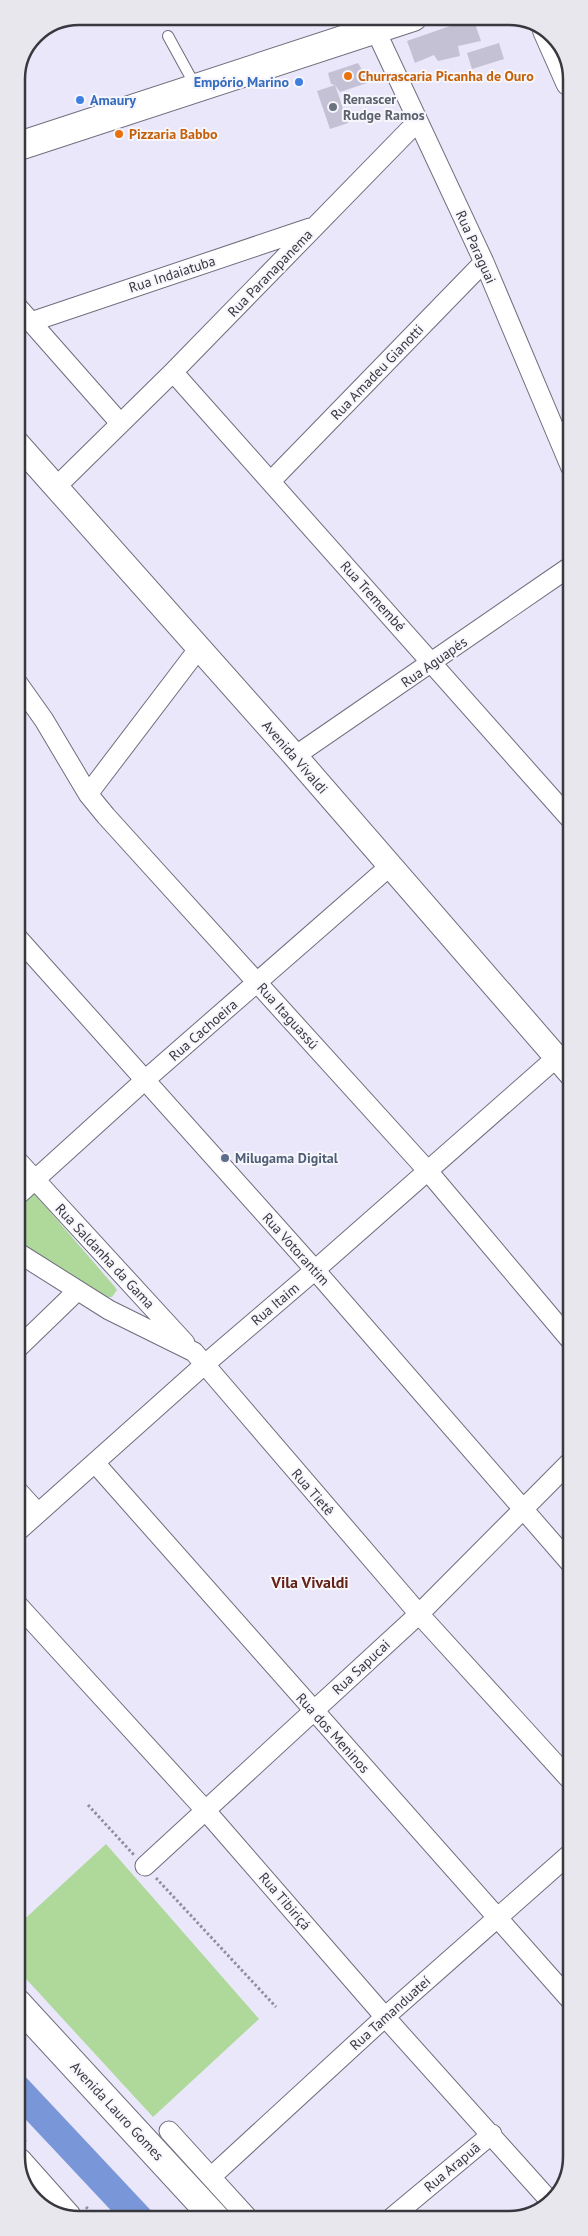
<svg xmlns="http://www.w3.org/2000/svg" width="588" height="2236" viewBox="0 0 588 2236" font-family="'PT Sans',sans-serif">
	<rect width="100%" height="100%" fill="#eae7fa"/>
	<!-- green -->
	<path fill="#afd99b" d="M34 1193 115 1287 117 1290 112 1297H107L17 1241V1213Z
		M106 1844 259 2019 153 2117 17 1969V1926Z"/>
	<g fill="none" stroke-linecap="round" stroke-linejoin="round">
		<!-- river -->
		<path stroke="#7997d8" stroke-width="29" d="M17 2089 139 2219"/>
	</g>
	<!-- building -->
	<path fill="#c3c1d3" d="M473 18 481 41 458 46 460 56 438 61 434 55 415 63 407 41Z
		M499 43 504 59 472 69 467 53Z
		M358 63 367 78V83L340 92 335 85 348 123 330 129 317 91 335 85 331 84 328 73Z"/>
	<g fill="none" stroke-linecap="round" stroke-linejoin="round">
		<!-- service casing -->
		<g stroke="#706d7d" stroke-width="12">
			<path id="service" d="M168 36 196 87"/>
		</g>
		<!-- minor casing -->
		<g stroke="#706d7d" stroke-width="21">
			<path id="minor" d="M375 29 484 262 571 468
				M16 305 120 423
				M31 322 310 228
				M173 372 571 820
				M271 481 484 262
				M55 488 173 372 418 121
				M17 682 44 720 88 794 106 816 427 1170 571 1341
				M295 756 571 566
				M88 794 199 648
				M17 937 315 1270 571 1564
				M17 1160 185 1343
				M17 1196 145 1080 390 866
				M17 1252 109 1310 194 1352 419 1614 572 1782
				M17 1349 77 1291
				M95 1463 572 2002
				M17 1490 38 1513
				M17 1532 204 1365 315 1270 556 1058
				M17 1604 206 1811 385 2017 550 2201
				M145 1866 419 1614 571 1461
				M169 2131 249 2219
				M211 2177 385 2017 572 1852
				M390 2219 492 2134"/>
		</g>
		<!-- tertiary casing -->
		<g stroke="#706d7d" stroke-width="26">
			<path id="tertiary" d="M16 442 295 756 571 1074"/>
		</g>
		<!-- secondary casing -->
		<g stroke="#706d7d" stroke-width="30">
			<path id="secondary" d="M16 147 413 17
				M18 2162 67 2217"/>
		</g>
		<!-- primary casing -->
		<g stroke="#706d7d" stroke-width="30">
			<path id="primary" d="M547 30 570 82
				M17 2003 216 2219"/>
		</g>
		<!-- path -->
		<path stroke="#908e9b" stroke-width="3" stroke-dasharray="2.5 2.5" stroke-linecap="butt" d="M88 1805 134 1855
			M156 1878 276 2007
			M17 2133 26 2142
			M86 2207 98 2220"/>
		<!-- service -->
		<use href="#service" stroke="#fff" stroke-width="10"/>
		<!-- minor -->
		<use href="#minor" stroke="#fff" stroke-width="19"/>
		<!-- tertiary -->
		<use href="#tertiary" stroke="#fff" stroke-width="24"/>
		<!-- secondary -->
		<use href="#secondary" stroke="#fff" stroke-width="28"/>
		<!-- primary -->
		<use href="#primary" stroke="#fff" stroke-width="28"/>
	</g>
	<!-- markers -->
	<g fill="#e8710a" stroke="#f7f6fd" stroke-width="2">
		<circle cx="348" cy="76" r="5"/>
		<circle cx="119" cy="134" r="5"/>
	</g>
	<g fill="#3f7fe0" stroke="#f7f6fd" stroke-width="2">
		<circle cx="299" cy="82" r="5"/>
		<circle cx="80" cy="100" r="5"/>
	</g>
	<circle fill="#6b7280" stroke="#f7f6fd" stroke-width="2" cx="333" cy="107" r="5"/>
	<circle fill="#5c6f8a" stroke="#f7f6fd" stroke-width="2" cx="225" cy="1158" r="5"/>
	<g text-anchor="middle" stroke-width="4" stroke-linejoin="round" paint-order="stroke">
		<!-- food labels -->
		<g font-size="14" font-weight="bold" fill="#c56008" stroke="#f7f6fd" text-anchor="start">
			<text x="358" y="81">Churrascaria Picanha de Ouro</text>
			<text x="129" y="139">Pizzaria Babbo</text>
		</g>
		<!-- shop labels -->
		<g font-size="14" font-weight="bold" fill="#366cbe" stroke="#f7f6fd" text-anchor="end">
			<text x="289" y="87">Empório Marino</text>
			<text x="90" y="105" text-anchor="start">Amaury</text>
		</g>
		<!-- worship labels -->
		<g font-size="14" font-weight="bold" fill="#5b616d" stroke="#f7f6fd" text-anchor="start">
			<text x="343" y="104">Renascer<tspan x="343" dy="16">Rudge Ramos</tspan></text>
		</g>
		<!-- street labels -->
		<g font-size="14" fill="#39383f" stroke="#f7f6fd">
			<text transform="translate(476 247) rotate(66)" y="5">Rua Paraguai</text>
			<text transform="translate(270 273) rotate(-46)" y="5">Rua Paranapanema</text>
			<text transform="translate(172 274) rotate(-18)" y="5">Rua Indaiatuba</text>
			<text transform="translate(377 372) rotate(-46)" y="5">Rua Amadeu Gianotti</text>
			<text transform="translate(373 596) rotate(48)" y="5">Rua Tremembé</text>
			<text transform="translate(434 662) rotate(-35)" y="5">Rua Aguapés</text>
			<text transform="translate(295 757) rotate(49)" y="5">Avenida Vivaldi</text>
			<text transform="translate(288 1016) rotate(48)" y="5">Rua Itaguassú</text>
			<text transform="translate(203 1030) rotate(-41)" y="5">Rua Cachoeira</text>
			<text transform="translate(296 1249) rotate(48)" y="5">Rua Votorantim</text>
			<text transform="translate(105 1256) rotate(47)" y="5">Rua Saldanha da Gama</text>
			<text transform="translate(275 1304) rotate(-40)" y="5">Rua Itaim</text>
			<text transform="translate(313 1492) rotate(49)" y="5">Rua Tietê</text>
			<text transform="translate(361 1667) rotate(-43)" y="5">Rua Sapucai</text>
			<text transform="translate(333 1733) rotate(48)" y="5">Rua dos Meninos</text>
			<text transform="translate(285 1901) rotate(49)" y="5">Rua Tibiriçá</text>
			<text transform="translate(390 2013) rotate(-42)" y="5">Rua Tamanduateí</text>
			<text transform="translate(117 2111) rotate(47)" y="5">Avenida Lauro Gomes</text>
			<text transform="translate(452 2167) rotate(-40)" y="5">Rua Arapuã</text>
		</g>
		<!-- service labels -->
		<g font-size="14" font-weight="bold" fill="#4e5e75" stroke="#f7f6fd" text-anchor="start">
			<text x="235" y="1163">Milugama Digital</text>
		</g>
		<!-- quarter labels -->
		<g font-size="16" font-weight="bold" fill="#662219" stroke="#f7f6fd">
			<text x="310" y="1588">Vila Vivaldi</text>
		</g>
	</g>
	<!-- crop -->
	<path d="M0 0H588V2236H0ZM79 25H509A54 54 0 0 1 563 79V2157A54 54 0 0 1 509 2211H79A54 54 0 0 1 25 2157V79A54 54 0 0 1 79 25Z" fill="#e8e7ee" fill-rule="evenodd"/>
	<path fill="none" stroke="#39383f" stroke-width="2.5" d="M79 25H509A54 54 0 0 1 563 79V2157A54 54 0 0 1 509 2211H79A54 54 0 0 1 25 2157V79A54 54 0 0 1 79 25Z"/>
</svg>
